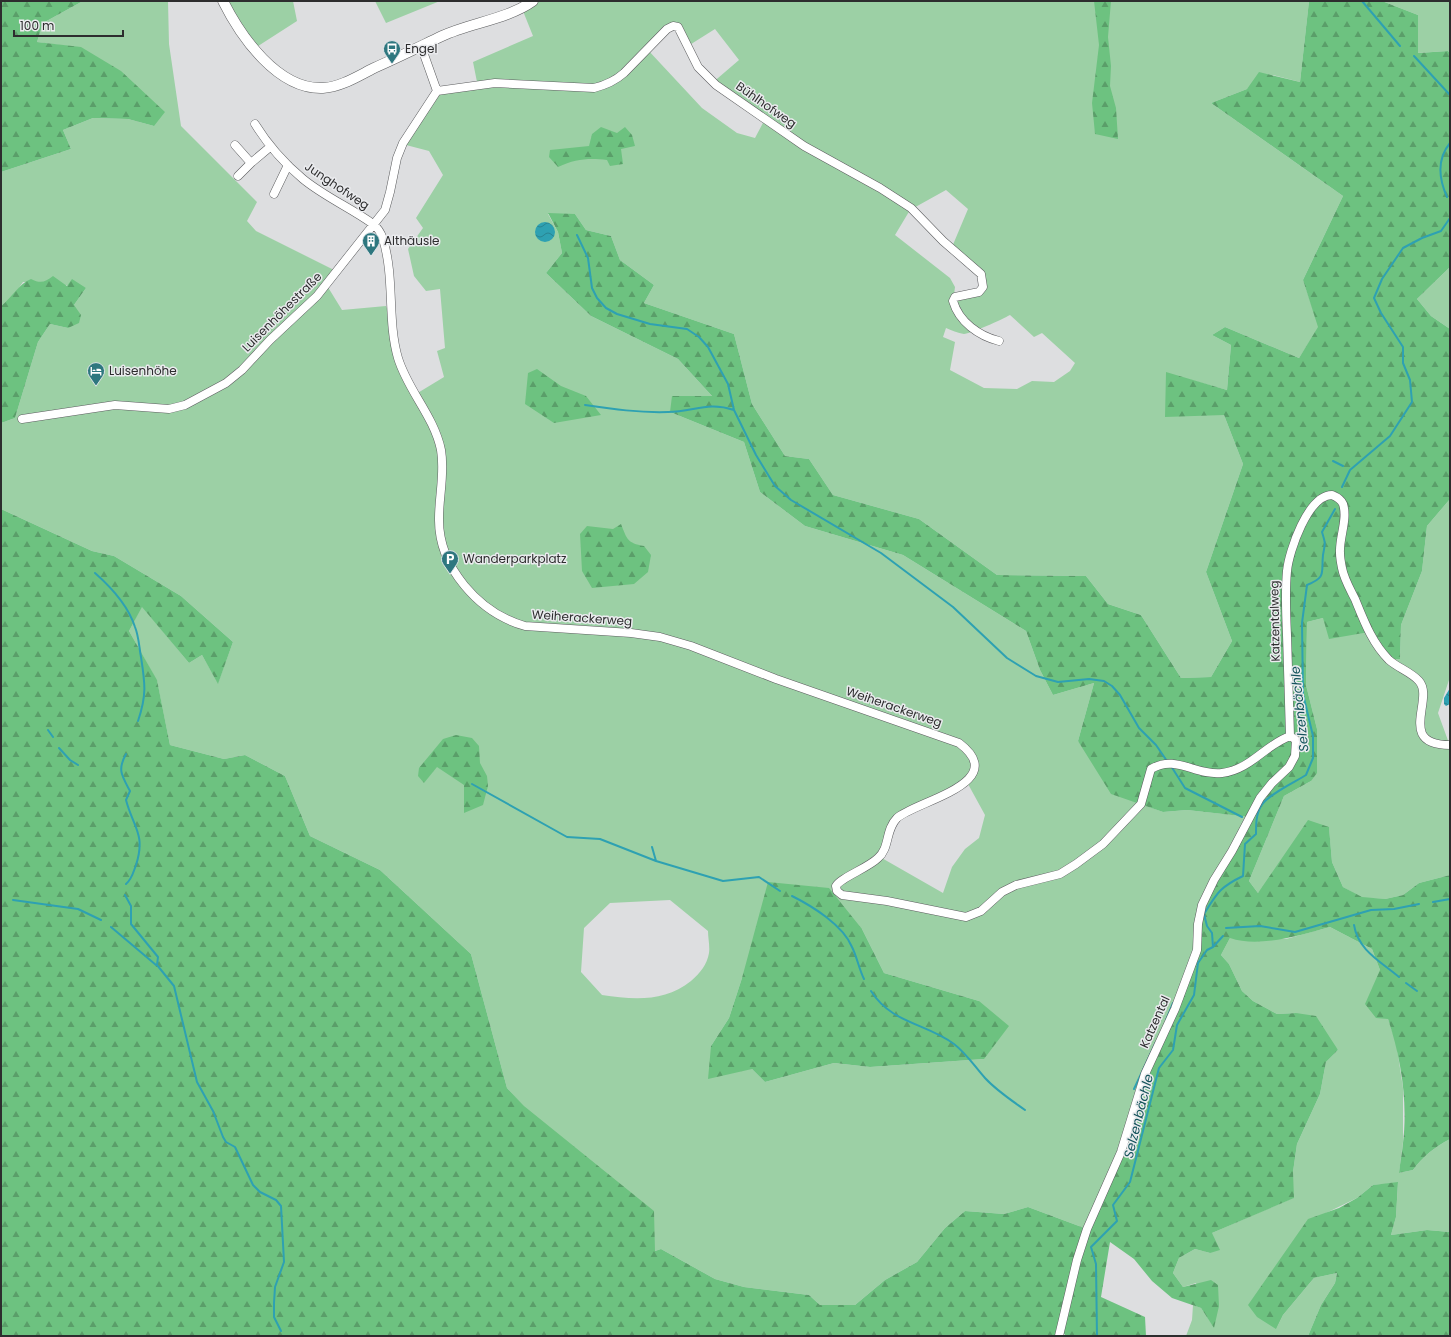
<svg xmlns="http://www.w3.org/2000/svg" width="1451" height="1337" viewBox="0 0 1451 1337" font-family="Poppins,sans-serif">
	<defs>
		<pattern id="forest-firs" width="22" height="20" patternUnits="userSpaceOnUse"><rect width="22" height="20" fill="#6dc280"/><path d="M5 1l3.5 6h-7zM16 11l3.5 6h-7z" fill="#5a9e69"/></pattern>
		<pattern id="water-waves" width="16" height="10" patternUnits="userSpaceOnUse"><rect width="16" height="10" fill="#2ea1b2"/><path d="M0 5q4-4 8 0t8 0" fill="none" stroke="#288491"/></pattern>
	</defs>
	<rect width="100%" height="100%" fill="#dddee0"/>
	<!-- green -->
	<path fill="#9cd0a5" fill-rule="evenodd" d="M83 1H168L169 44 181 126 257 202 247 221 256 231 334 270 326 284 342 310 386 306 393 326 395 345 416 394 444 377 437 351 445 348 440 289 426 291 414 276 408 249 423 228 416 218 443 175 429 151 406 145 440 94 477 82 473 62 533 36 521 6 526 1H1309L1300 82 1273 75 1247 89 1211 103 1343 196 1303 280 1319 327 1299 358 1225 327 1212 335 1231 345 1227 390 1166 373 1224 415 1243 464 1206 572 1232 641 1211 677 1181 678 1141 615 1108 604 1086 576 997 575 919 519 833 495 809 459 785 456 752 404 734 334 644 303 654 285 620 260 611 236 586 230 575 214H548L558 232 562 253 546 273 591 316 678 359 712 396 670 412 744 442 760 492 805 526 903 555 1026 631 1040 670 1053 695 1094 683 1078 741 1141 804 1163 812 1187 810 1251 817 1198 942 1129 1125 1087 1229 1028 1207 1004 1214 965 1211 945 1228 917 1262 885 1280 855 1305H820L809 1295 744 1287 715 1279 661 1249 655 1251 507 1088 471 954 380 870 310 836 285 776 245 755 224 759 170 745 157 681 129 631 142 606 189 663 202 655 218 683 233 642 181 596 114 556 92 551 1 509V423L15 418 38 342 50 324 68 328 74 305 86 288 44 282H23L11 299 1 306V172L71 149 63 130 93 118 128 119 154 126 81 48 37 42 43 23ZM673 26 688 46 715 29 739 60 711 84 764 121 755 138 737 133 702 108 647 49ZM946 190 968 209 952 247 980 277V288L954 295 955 287 950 278 895 235 910 210ZM1010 315 1034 337 1042 333 1075 363 1070 371 1054 382 1032 381 1017 389 984 388 950 370 955 342 943 337 946 328C951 330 958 333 964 334 970 334 1003 319 1010 315ZM968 784 985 815 979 838 965 849 952 867 943 893 880 857 897 818ZM670 900 708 931C708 938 710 946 709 953 707 965 700 973 691 981 665 1002 634 1000 602 995L581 972 584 928 610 903ZM862 929 884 973 979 1001 984 1059 870 1067 834 1063 765 1082 752 1069 711 1046 729 1018 742 978Z
		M223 1H293L297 21 255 48Z
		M375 1H440L386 23Z
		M1382 1H1450V53L1448 51 1417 53 1418 15Z
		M1450 267V329L1431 316 1417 299Z
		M1450 499V677L1438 713 1450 746V875L1419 883 1403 895 1385 899 1362 898 1343 887 1332 862 1329 828 1258 893 1249 881 1284 796 1311 781 1317 729 1306 685 1307 622 1323 618 1368 632 1388 659H1400L1401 625 1422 571 1427 526Z
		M1330 927 1372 949 1380 970 1388 1019 1396 1042 1403 1088V1142L1399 1173 1413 1170C1423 1156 1435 1147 1450 1139V1232L1427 1230 1391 1235 1396 1217 1398 1183 1373 1185 1357 1198 1326 1213 1276 1329 1283 1315 1314 1278 1337 1273 1335 1283 1321 1305 1308 1336H1186L1192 1320 1193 1305 1201 1308 1214 1327 1196 1283 1183 1287 1173 1273 1179 1258 1195 1249 1210 1253 1212 1233 1293 1198V1172L1297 1144 1320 1094 1326 1062 1338 1050 1296 1013 1277 1014 1253 1001 1242 991 1229 964 1221 955 1230 938 1286 939Z"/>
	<!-- forest -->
	<path fill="url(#forest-firs)" d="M1 1H83L43 23 37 42 81 47 121 71 165 112 154 126 128 119 93 118 63 130 71 149 1 172Z
		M1094 1H1111L1108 37 1111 66 1110 86 1116 108 1118 139 1095 134 1092 103 1099 45Z
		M1309 1H1382L1418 15V53L1448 51 1450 53V267L1417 299 1431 316 1450 329V499L1427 526 1422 571 1401 625 1400 659H1389L1369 632 1329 639 1323 618 1307 622 1306 685 1317 729V773L1311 781 1284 796 1249 881 1258 893 1308 820 1329 827 1332 862 1343 887 1362 897 1385 899 1403 895 1419 883 1450 875V1139C1435 1147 1423 1156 1413 1170L1399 1173C1400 1163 1402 1153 1403 1143 1408 1101 1401 1058 1388 1019L1376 1018 1365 1004 1380 970 1372 949 1330 927C1302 935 1259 948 1230 938L1221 955 1229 964 1242 991 1253 1001 1277 1014 1296 1013 1316 1016 1338 1050 1326 1062 1320 1094 1297 1144 1293 1172 1294 1198 1212 1233 1220 1250 1210 1253 1195 1249 1179 1258 1173 1273 1183 1287 1211 1280 1218 1285 1219 1306 1214 1328 1201 1308 1172 1298 1152 1281 1134 1259 1110 1242 1101 1297 1145 1317 1146 1336H1066L1060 1329 1059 1336H1V509L92 551 114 556 181 596 233 642 218 684 202 655 189 663 142 607 129 631 157 680 170 745 224 759 245 755 285 776 310 836 380 870 471 954 507 1088 524 1106 654 1211 655 1251 661 1249 715 1279 744 1287 809 1295 820 1305H855L885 1280 917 1262 945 1228 965 1211 1004 1214 1028 1207 1087 1229 1192 963 1202 905 1250 817 1187 810 1163 812 1111 794 1078 741 1094 683 1053 695 1040 670 1026 631 903 555 805 526 760 492 744 442 670 412 672 396H712L678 359 591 316 546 273 562 253 558 232 548 213 575 214 586 230 611 236 620 260 654 285 644 303 734 334 752 404 785 456 809 459 833 495 919 519 997 575 1086 576 1108 604 1141 615 1181 678 1211 677 1232 641 1206 572 1243 464 1224 415 1165 417 1166 372 1227 390 1231 345 1212 335 1225 327 1299 358 1318 327 1303 280 1343 196 1211 103 1247 89 1259 72 1300 82Z
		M601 127 617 133 625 127 632 135 635 146 621 149 623 164 610 166 607 160C588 158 576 159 558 167L549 157 550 150 589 146 592 134Z
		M53 276 67 286 72 279 86 288 74 305 81 315 79 323 68 328 50 324 38 342 15 418 1 423V306C12 298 18 284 31 279 41 284 45 282 53 276Z
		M537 369 561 386 586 396 601 415 554 423 525 404 528 373Z
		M621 524C627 539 627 543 644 546L651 555 648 572 634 584 592 588 582 571 580 534 587 526 613 529Z
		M456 735 472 738 479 746 480 763 487 776 488 786 483 805 464 813V785L437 767 424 783 418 776 419 768 443 739Z
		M768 882 829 888 862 929 884 973 979 1001 1009 1026 984 1059 870 1067 834 1063 765 1082 752 1069 708 1079 711 1046 729 1018 742 978Z
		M1398 1182 1396 1217 1391 1235 1427 1230 1450 1232V1336H1308L1321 1305 1335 1283 1337 1273 1314 1278 1283 1315 1276 1329 1257 1317 1248 1305 1308 1219 1339 1208 1357 1198 1373 1185Z"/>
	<!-- water -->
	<path fill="url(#water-waves)" d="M535 232a10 10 0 1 1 20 0a10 10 0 1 1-20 0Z
		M1450 688V704L1446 706 1444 704V698Z"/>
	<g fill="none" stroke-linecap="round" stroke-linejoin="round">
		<!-- stream -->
		<path stroke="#2ea1b2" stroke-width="2" d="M1362 1 1400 46
			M1414 56 1450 95
			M1447 197C1439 179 1436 160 1450 143
			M577 235 588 258 592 288 597 298 606 308 617 314 650 324 687 329 699 337 708 347 728 384 734 410 756 455 775 486 791 500 881 553 953 607 1007 658 1036 676 1058 682 1089 679 1104 681 1112 686 1120 695 1139 728 1156 745 1167 761
			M585 405C612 409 640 413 668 412 694 412 707 401 734 410
			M1333 461 1343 466
			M1342 487 1350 470 1390 436 1412 402 1410 380 1403 363V347L1381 313 1374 298 1382 279 1403 248 1422 238 1441 231 1450 218
			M95 573C112 588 128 605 135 627 139 637 139 647 141 657 145 683 147 695 138 721
			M48 730 53 737
			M59 748 70 760 78 765
			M126 754C117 770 122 776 130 791L126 800C133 827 146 834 136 865 133 873 132 879 126 884
			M1171 766 1185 788 1242 817
			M472 784 567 837 600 839 656 861 723 881 759 877 780 891
			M652 847 656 861
			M125 895 131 906V924L158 957 157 965 174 986 197 1082 213 1111 223 1137 226 1142 235 1147 253 1185 260 1192 276 1200 281 1206 284 1262 275 1287 274 1303V1317L281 1331
			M792 896C812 906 843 925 852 947 857 957 859 969 864 979
			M13 900 78 909 101 920
			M1433 902 1450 899
			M1354 925C1358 950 1380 961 1399 977
			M111 927 156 965
			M1226 928 1260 926 1295 932 1371 910 1394 909 1419 904
			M1213 947 1223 936
			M1406 983 1417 991
			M871 991C892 1024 926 1023 954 1044 967 1054 975 1067 985 1078 997 1091 1011 1100 1025 1110
			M1166 1020 1173 1003
			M1134 1089 1156 1042
			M1097 1336 1096 1264 1091 1247 1117 1221 1113 1205 1130 1182 1159 1068 1173 1050 1177 1025 1194 995 1198 963 1207 950 1213 947 1212 933 1207 926 1204 914C1217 893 1220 887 1243 876L1245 844 1256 834C1256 825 1256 814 1261 806 1267 795 1295 782 1306 775L1313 758V736L1303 694 1302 623 1307 585C1327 577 1321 573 1323 555 1325 543 1326 545 1322 532L1335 509"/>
		<!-- minor casing -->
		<g stroke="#5c5d5f" stroke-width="9">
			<path id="minor" d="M437 91 495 83 594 88C606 85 615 81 624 73L667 29 673 26 678 27 698 67 716 85 804 146 880 188 911 208 943 241 981 274 983 287 979 292 955 297 953 301C959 322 979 336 999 341
				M255 124C268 145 284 163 303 179 325 197 351 208 373 224 378 228 381 233 383 239 395 278 387 321 398 358 408 391 434 416 441 450 445 473 439 495 439 518 438 567 479 613 525 626L631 633 660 637 691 646 776 679 959 743C1012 783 916 801 897 818 885 830 890 848 878 858 868 868 840 878 836 886L837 891 842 895 887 901 966 917 981 911 1002 892 1016 885 1060 874 1076 864 1103 844 1141 804 1151 769C1176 754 1195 776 1222 773 1250 770 1265 745 1290 736
				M235 145 251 163
				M238 176 251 163 270 147
				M274 194 288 165
				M22 419 115 405 169 409 185 405 226 383 242 370 270 340 317 296 385 210 390 192 397 158 403 143 437 91 421 46
				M1290 736C1289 702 1288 669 1287 635 1286 614 1285 592 1287 571 1289 551 1308 495 1332 495 1337 497 1341 499 1343 504 1348 519 1339 538 1340 553 1340 558 1341 563 1342 568 1344 579 1350 589 1355 599 1364 621 1372 643 1389 660 1398 668 1411 672 1419 681 1435 699 1396 745 1450 745
				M1059 1336 1077 1260 1087 1229 1121 1152 1145 1074 1175 1009 1197 950 1198 924 1202 905 1214 880 1232 851 1260 798 1272 783 1289 767 1295 756 1296 740 1290 736"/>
		</g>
		<!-- tertiary casing -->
		<g stroke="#5c5d5f" stroke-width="11">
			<path id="tertiary" d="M223 1C241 37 278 90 323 88 341 87 358 76 374 68 397 58 419 47 442 36 470 23 508 19 533 1"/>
		</g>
		<!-- minor -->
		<use href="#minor" stroke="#fff" stroke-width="8"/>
		<!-- tertiary -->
		<use href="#tertiary" stroke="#fff" stroke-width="10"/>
	</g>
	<!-- icons -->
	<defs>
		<g id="bus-pin" transform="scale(0.9)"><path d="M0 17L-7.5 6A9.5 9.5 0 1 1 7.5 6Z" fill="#2e777f" stroke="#eaebee"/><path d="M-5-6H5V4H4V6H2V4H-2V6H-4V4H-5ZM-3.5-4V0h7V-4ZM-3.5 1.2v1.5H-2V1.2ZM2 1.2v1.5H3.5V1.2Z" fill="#fff"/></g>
		<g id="building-pin" transform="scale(0.9)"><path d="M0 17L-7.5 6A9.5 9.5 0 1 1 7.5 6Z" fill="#2e777f" stroke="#eaebee"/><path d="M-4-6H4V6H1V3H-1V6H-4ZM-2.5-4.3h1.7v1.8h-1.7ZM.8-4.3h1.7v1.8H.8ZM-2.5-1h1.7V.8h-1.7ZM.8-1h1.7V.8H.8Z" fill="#fff"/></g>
		<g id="hotel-pin" transform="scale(0.9)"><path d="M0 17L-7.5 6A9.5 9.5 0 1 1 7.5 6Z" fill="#2e777f" stroke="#eaebee"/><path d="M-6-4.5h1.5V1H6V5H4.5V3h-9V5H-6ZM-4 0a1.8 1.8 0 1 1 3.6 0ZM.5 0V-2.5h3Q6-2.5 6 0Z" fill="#fff"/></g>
		<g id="parking-pin" transform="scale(0.9)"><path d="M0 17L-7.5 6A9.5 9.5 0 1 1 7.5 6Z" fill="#2e777f" stroke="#eaebee"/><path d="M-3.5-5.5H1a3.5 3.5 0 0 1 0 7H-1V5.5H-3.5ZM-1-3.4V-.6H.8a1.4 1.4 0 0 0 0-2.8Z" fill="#fff"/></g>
	</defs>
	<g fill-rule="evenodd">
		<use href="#bus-pin" x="392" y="49"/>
		<use href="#building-pin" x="371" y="241"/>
		<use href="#hotel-pin" x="96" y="371"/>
		<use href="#parking-pin" x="450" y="559"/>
	</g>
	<g text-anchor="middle" stroke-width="3" stroke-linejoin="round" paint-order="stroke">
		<!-- poi labels -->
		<g font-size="12" fill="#2d2d2e" stroke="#eaebee" text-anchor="start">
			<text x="405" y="53">Engel</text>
			<text x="384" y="245">Althäusle</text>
			<text x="109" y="375">Luisenhöhe</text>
			<text x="463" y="563">Wanderparkplatz</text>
		</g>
		<!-- street labels -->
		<g font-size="12" fill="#2d2d2e" stroke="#eaebee">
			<text transform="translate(766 105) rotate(35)" y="4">Bühlhofweg</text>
			<text transform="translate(337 186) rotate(34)" y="4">Junghofweg</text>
			<text transform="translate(282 312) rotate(-45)" y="4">Luisenhöhestraße</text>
			<text transform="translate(582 618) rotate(4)" y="4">Weiherackerweg</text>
			<text transform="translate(1275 621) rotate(-91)" y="4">Katzentalweg</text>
			<text transform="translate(894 707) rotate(19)" y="4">Weiherackerweg</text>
			<text transform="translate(1155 1022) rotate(-66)" y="4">Katzental</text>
		</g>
		<!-- water labels -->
		<g font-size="13" font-style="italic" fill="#15545c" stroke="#eaebee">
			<text transform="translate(1299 709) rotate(-96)" y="5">Selzenbächle</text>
			<text transform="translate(1138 1116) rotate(-76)" y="5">Selzenbächle</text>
		</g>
	</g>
	<!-- border -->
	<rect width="1451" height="1337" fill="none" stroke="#2d2d2e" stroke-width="4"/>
	<!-- scale -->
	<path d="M14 30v6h109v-6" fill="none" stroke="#2d2d2e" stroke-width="2"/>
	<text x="20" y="30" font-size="12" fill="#2d2d2e" stroke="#eaebee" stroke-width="3" paint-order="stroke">100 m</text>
</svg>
